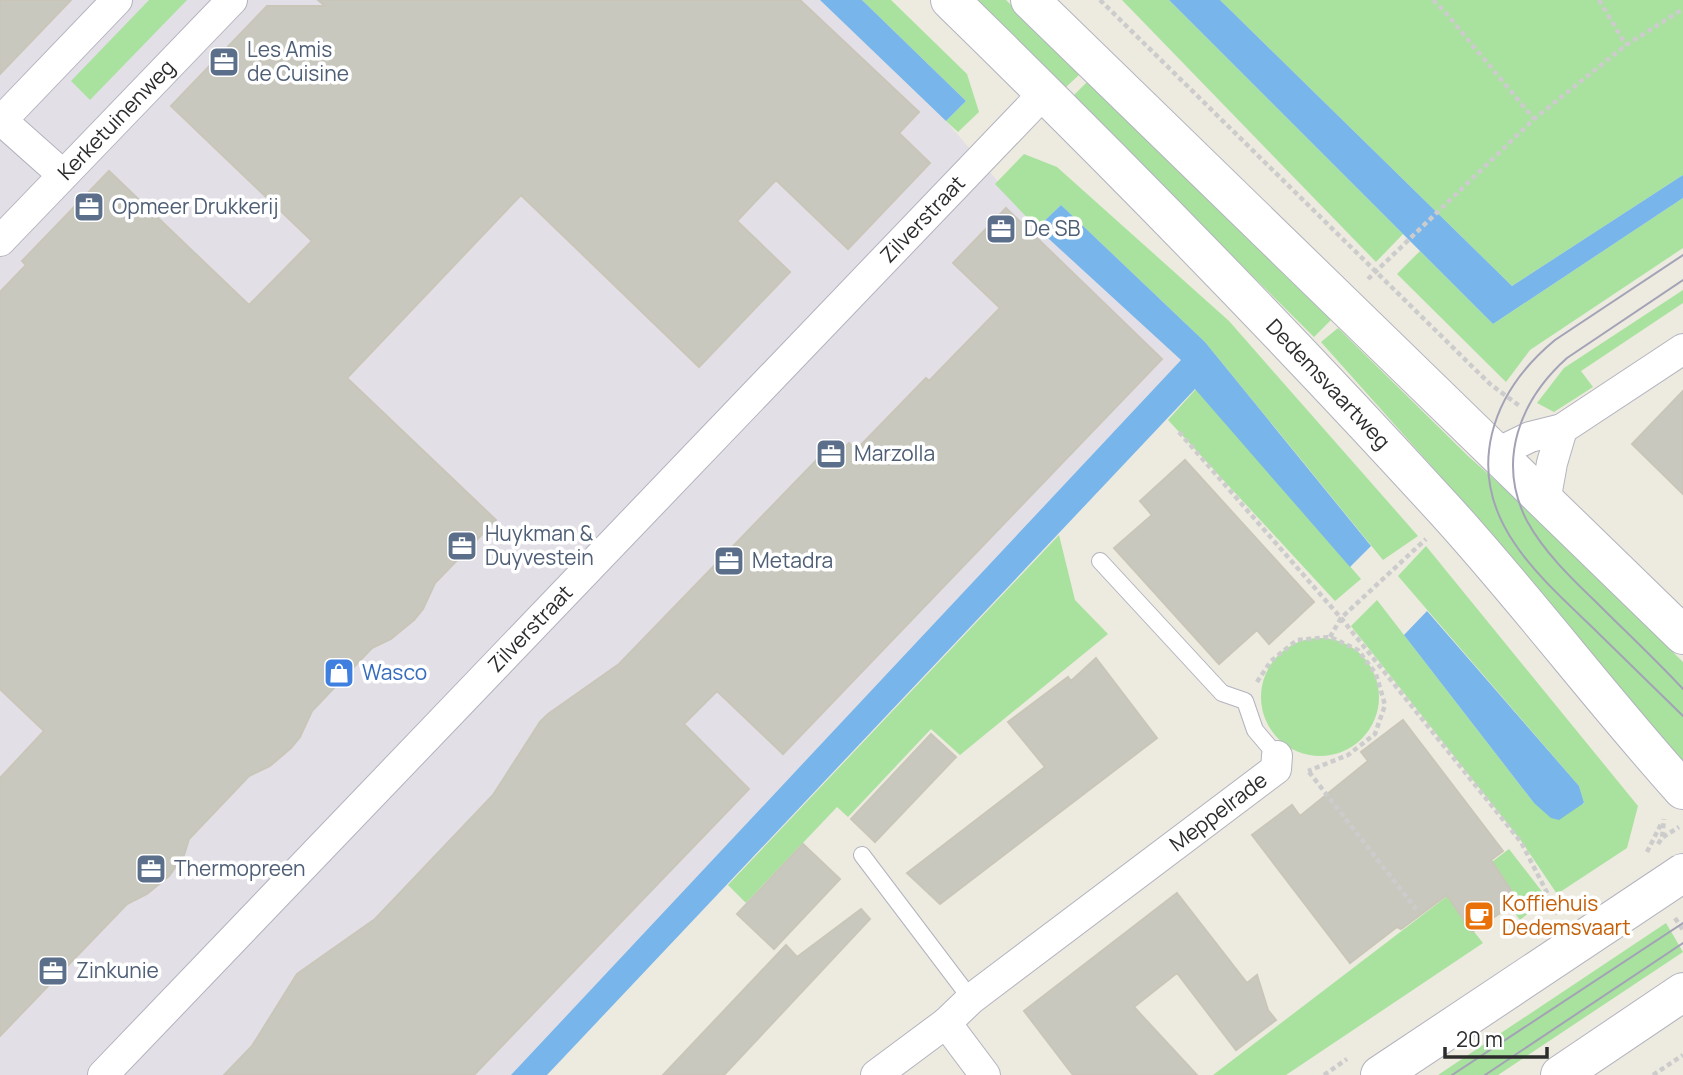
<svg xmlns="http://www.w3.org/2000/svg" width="1683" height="1075" viewBox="0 0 1683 1075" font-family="Manrope,sans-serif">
	<rect width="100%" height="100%" fill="#edeadf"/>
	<!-- industrial -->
	<path fill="#e3dfe6" d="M0 0H820L946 121 1038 228 1182 359 511 1075H0Z"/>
	<!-- green -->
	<path fill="#a8e29e" d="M149 0H187L90 100 71 81Z
		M862 0H891L967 74 979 112 958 132 946 121 966 101Z
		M974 0H1006L1081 73 1065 88Z
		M1122 0H1169L1403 234 1376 262Z
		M1220 0H1683V175L1512 286Z
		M1089 80 1331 320 1314 337 1072 97Z
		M1024 154 1057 167 1229 321 1418 536 1383 560 1205 342 1061 205 1037 228 995 184Z
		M1683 198V248L1530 350 1506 382 1397 274 1420 251 1493 324Z
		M1683 290V303L1581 371 1593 387 1554 412 1537 403 1564 368Z
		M1338 328 1468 456 1542 522 1683 662V763L1460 498 1321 342Z
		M1196 389 1361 579 1335 601 1168 420Z
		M1059 535 1075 600 1108 634 960 755 931 729 848 817 837 807 746 903 728 885Z
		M1426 546 1638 806 1627 848 1557 894 1522 842 1351 626 1377 600 1534 803 1584 804 1579 786 1398 576Z
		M1261 697a59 59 0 1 1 118 0a59 59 0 1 1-118 0Z
		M1509 849 1547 898 1520 920 1493 883 1456 909 1483 943 1286 1075H1213Z
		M1666 923 1683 952 1498 1075H1438Z"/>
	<!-- water -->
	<path fill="#77b5eb" d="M820 0H862L966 101 946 121Z
		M1169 0H1220L1512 286 1683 175V198L1493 324Z
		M1061 205 1205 342 1371 546 1350 567 1195 389 547 1075H511L1181 360 1037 228Z
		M1427 611 1579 786 1584 803 1559 820 1551 818 1534 803 1404 635Z"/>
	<!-- building -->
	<path fill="#c9c8be" stroke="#c9c6b9" stroke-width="2" d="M0 0H71L0 74Z
		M318 0H800L919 112 899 133 930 163 848 249 776 180 737 221 790 272 699 367 521 195 347 378 496 520 435 583 423 609 414 620 391 639 372 648 312 711 300 737 291 748 270 766 249 776 189 839 184 855 169 876 147 894 127 904 0 1036V778L44 731 0 689V292L26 265 22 261 109 171 249 305 312 241 171 106 267 6H325Z
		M1006 208 1162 359 783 754 717 691 684 724 749 789 474 1075H224L252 1046 297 974 375 919 493 795 540 722 548 714 619 664 832 444 840 452 849 443 856 450 926 378 929 381 1000 308 953 263Z
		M1683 391V494L1632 444Z
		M1185 460 1314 602 1269 644 1257 630 1219 664 1114 548 1152 515 1140 501Z
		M1096 658 1157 738 940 904 907 873 1045 767 1008 722 1068 677 1071 681Z
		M1403 720 1503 851 1491 860 1518 901 1472 932 1447 895 1401 929 1397 927 1350 963 1252 835 1292 805 1300 816 1368 761 1361 752Z
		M931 734 956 757 875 842 851 819Z
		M803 844 840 879 774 949 737 914Z
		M1177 893 1247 983 1257 975 1268 1010 1276 1020 1236 1050 1177 973 1134 1007 1197 1075H1073L1024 1011Z
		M861 909 870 919 724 1075H663L786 945 797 957Z"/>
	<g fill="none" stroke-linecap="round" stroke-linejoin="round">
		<!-- service casing -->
		<g stroke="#b3b3bf" stroke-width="18">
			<path id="service" d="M1100 561 1222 693 1245 701 1255 730 1277 756
				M862 855 971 999"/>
		</g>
		<!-- minor casing -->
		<g stroke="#b3b3bf" stroke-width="32">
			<g id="minor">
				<path d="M0 119 63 175"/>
				<path d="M0 122 117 0"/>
				<path id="s1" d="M0 241 232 0"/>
				<path d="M1495 454 1530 437 1562 429 1683 349"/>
				<path d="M1545 502 1552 463 1562 429"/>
				<path d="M946 1023 985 1075"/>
				<path id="s2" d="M103 1075 1045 92"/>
				<path id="s3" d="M876 1075 946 1023 971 999 1276 769 1277 756"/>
			</g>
		</g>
		<!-- secondary casing -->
		<g stroke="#b3b3bf" stroke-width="40">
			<g id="secondary">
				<path id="s4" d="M950 0C1119 165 1285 335 1444 509 1527 600 1601 699 1683 790"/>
				<path d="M1030 0 1683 635"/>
				<path d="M1380 1075 1683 873"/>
				<path d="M1560 1075 1683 992"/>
			</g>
		</g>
		<!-- path -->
		<path stroke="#ccc" stroke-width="4.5" stroke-dasharray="5 3.5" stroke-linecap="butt" d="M1100 0 1490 384 1521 407
			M1433 0 1445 12 1534 119
			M1599 0 1626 45
			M1368 279 1534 119 1626 45 1683 9
			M1179 432 1341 618 1521 842 1558 914
			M1330 637 1341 618 1426 539
			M1257 682 1271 661 1297 640 1330 637 1358 650 1376 674 1385 705 1375 734 1348 755 1308 771
			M1309 772 1416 909
			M1663 837 1679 827
			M1658 844 1662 838 1664 819
			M1647 852 1662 822
			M1675 918 1683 930
			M1324 1075 1347 1059
			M1653 1075 1683 1055"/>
		<!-- service -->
		<use href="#service" stroke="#fff" stroke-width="16"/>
		<!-- minor -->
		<use href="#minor" stroke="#fff" stroke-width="30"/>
		<!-- secondary -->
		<use href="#secondary" stroke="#fff" stroke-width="38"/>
		<!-- tram -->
		<path stroke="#a3a2b6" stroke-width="2" d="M1683 255 1555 340C1491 393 1464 470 1515 544 1535 574 1565 601 1591 626 1622 656 1652 686 1683 716
			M1683 280 1567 358C1520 400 1496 461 1527 521 1544 552 1571 578 1596 602 1625 631 1655 659 1683 689
			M1452 1075 1683 923
			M1485 1075 1683 943"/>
	</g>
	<!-- icons -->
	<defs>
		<g id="office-square" transform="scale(1.575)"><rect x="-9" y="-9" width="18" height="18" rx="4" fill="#5c6f8a" stroke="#fff"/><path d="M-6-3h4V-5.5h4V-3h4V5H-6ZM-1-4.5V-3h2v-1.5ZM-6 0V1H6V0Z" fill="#fff"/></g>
		<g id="shop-square" transform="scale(1.575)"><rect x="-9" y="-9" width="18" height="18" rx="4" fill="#3f7fe0" stroke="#fff"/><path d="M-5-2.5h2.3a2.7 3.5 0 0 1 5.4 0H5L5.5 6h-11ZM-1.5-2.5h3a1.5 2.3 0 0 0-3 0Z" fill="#fff"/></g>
		<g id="cafe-square" transform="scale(1.575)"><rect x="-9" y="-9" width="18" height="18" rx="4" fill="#e8710a" stroke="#fff"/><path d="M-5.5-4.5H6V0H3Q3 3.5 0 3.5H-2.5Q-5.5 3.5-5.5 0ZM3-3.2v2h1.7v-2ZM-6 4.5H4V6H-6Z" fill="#fff"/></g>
	</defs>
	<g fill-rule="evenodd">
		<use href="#office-square" x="224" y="62"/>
		<use href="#office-square" x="89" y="207"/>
		<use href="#office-square" x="1001" y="229"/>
		<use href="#office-square" x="831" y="454"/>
		<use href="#office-square" x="462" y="546"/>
		<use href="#office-square" x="729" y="561"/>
		<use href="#shop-square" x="339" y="673"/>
		<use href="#office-square" x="151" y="869"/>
		<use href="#cafe-square" x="1479" y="916"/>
		<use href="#office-square" x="53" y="971"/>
	</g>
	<g text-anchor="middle" stroke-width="7" stroke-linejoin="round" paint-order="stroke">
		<!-- service labels -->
		<g font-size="21" fill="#4e5e75" stroke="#fff" text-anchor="start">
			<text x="247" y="57">Les Amis<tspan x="247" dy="24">de Cuisine</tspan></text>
			<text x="112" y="214">Opmeer Drukkerij</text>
			<text x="1024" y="236">De SB</text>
			<text x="854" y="461">Marzolla</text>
			<text x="485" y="541">Huykman &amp;<tspan x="485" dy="24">Duyvestein</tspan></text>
			<text x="752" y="568">Metadra</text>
			<text x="174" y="876">Thermopreen</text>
			<text x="76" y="978">Zinkunie</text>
		</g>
		<!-- street labels -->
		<g font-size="21" fill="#2c2c2c" stroke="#fff">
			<text dy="7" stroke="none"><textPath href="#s1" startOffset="168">Kerketuinenweg</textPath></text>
			<text dy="7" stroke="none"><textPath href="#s2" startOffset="1185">Zilverstraat</textPath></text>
			<text dy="7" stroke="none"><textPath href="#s4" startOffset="539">Dedemsvaartweg</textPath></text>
			<text dy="7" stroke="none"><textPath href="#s2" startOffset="618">Zilverstraat</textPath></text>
			<text dy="7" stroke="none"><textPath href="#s3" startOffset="432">Meppelrade</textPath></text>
		</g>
		<!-- shop labels -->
		<g font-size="21" fill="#366cbe" stroke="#fff" text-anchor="start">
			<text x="362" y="680">Wasco</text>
		</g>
		<!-- food labels -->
		<g font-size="21" fill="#c56008" stroke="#fff" text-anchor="start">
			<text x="1502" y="911">Koffiehuis<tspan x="1502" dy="24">Dedemsvaart</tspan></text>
		</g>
	</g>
	<!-- scale -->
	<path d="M1445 1047v10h102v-10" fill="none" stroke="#2c2c2c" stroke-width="3.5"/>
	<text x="1456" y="1047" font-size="21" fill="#2c2c2c" stroke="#ffffff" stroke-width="5" paint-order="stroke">20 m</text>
</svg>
